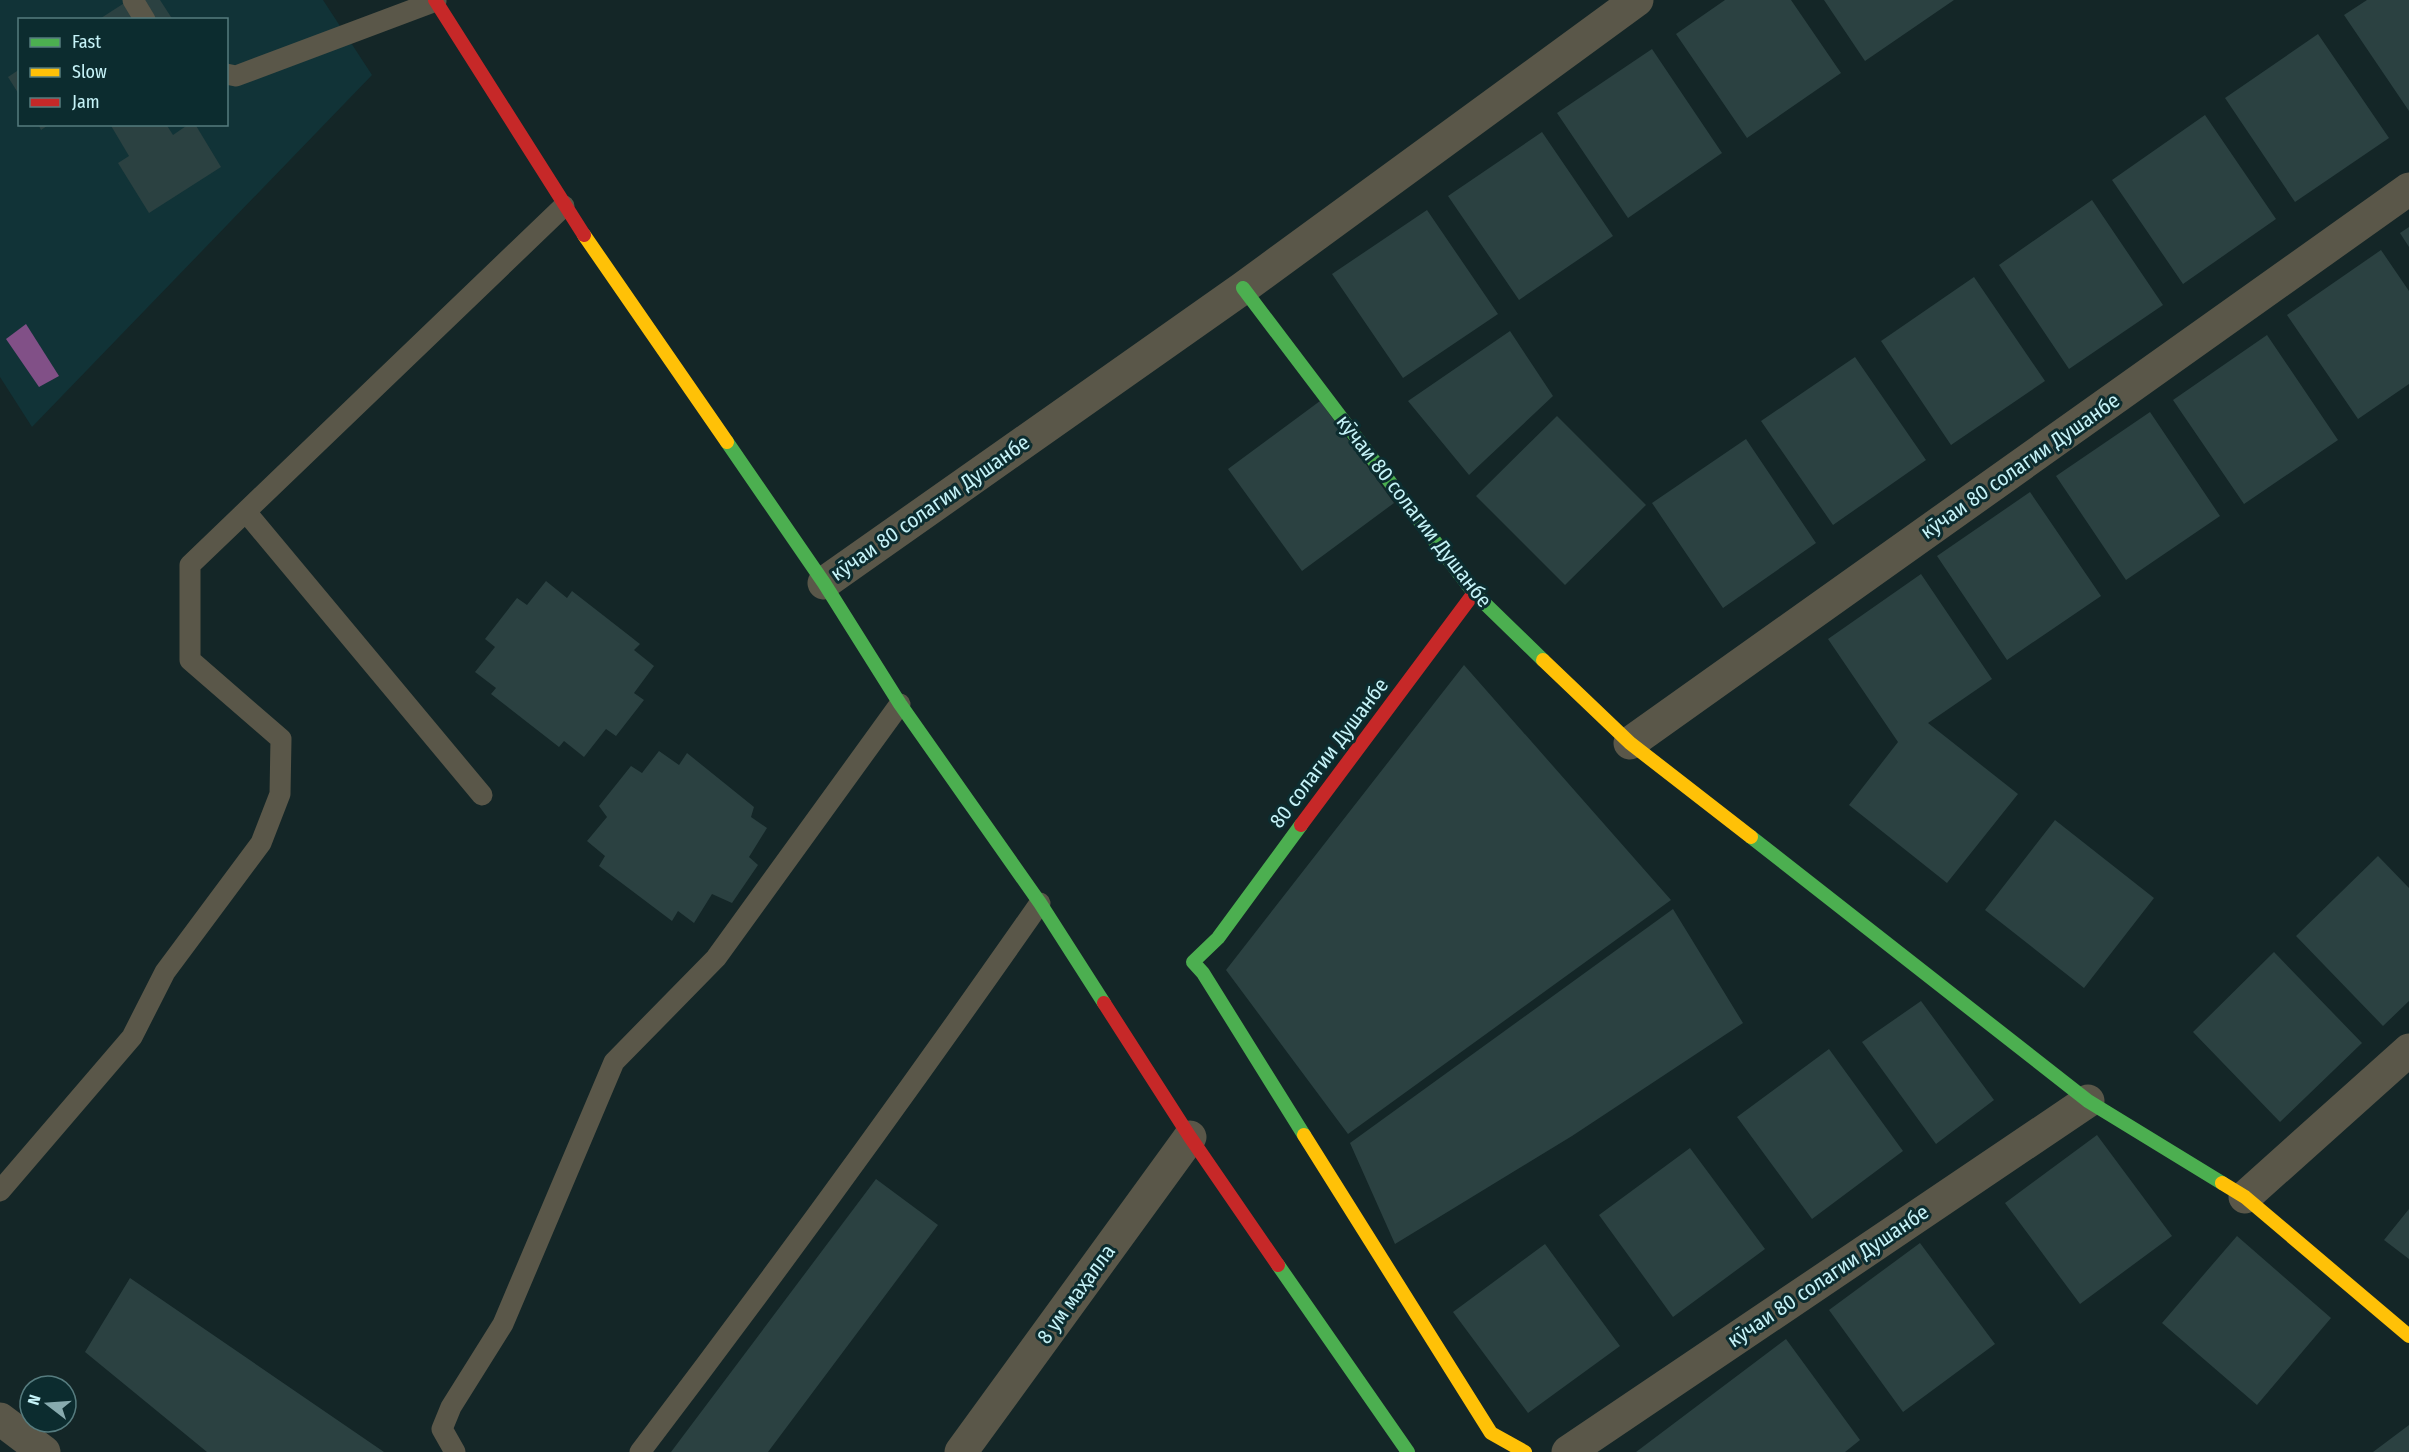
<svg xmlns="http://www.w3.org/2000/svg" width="2409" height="1452" viewBox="0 0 2409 1452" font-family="'Fira Sans Condensed',sans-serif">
	<rect width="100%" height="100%" fill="#142627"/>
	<!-- built -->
	<path fill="#113337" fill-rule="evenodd" d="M0 0H323L372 75 32 427 0 377ZM20 20H226V124H20Z"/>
	<!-- water -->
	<path fill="#815087" d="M26 324 59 376 39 387 6 339Z"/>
	<!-- building -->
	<path fill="#2b4141" d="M129 0H160L173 20H98Z
		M1725 0H1791L1841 73 1747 138 1676 34Z
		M1824 0H1954L1865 61Z
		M2367 0H2409V111L2344 15Z
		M2318 34 2389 138 2295 202 2225 98Z
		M1652 49 1722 153 1628 218 1557 113Z
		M20 69V96L8 77Z
		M2205 115 2276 219 2183 284 2112 180Z
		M38 124H50L41 130Z
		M110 124H166L173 135 189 124H195L221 167 149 213 118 163 129 156Z
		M1542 132 1613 236 1519 300 1448 196Z
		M2092 200 2163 305 2069 369 1999 265Z
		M1427 210 1498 314 1403 378 1332 274Z
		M2409 227V247L2400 233Z
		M2381 250 2409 291V384L2358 419 2287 315Z
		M1974 277 2045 381 1951 445 1881 341Z
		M1510 331 1553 396 1469 475 1408 401Z
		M2267 335 2338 440 2244 504 2173 400Z
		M1855 357 1926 460 1833 525 1761 421Z
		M1320 401 1394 503 1302 571 1228 469Z
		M2150 412 2220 516 2126 580 2056 476Z
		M1557 416 1646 505 1565 585 1476 496Z
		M1746 439 1816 543 1723 608 1652 503Z
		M2030 492 2101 596 2007 660 1937 556Z
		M1921 574 1992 679 1928 723 2018 794 1947 883 1849 805 1898 742 1828 639Z
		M546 581 567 598 572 591 640 644 634 650 654 666 634 693 644 700 616 736 606 729 584 757 564 741 559 747 491 694 496 688 475 672 495 647 485 639 517 598 527 605Z
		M1464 665 1671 900 1348 1134 1226 970Z
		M659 751 679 765 687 753 754 807 751 817 767 828 749 857 758 865 732 903 712 894 694 923 678 911 672 921 599 866 605 856 587 841 607 817 599 806 631 766 642 773Z
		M2055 820 2154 898 2084 988 1985 910Z
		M2378 856 2409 888V1001L2383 1026 2296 936Z
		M1673 909 1743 1023 1572 1136 1395 1244 1350 1143Z
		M2274 952 2362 1043 2280 1122 2193 1032Z
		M1921 1001 1994 1100 1936 1144 1862 1042Z
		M1829 1049 1903 1151 1812 1219 1737 1117Z
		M2097 1135 2172 1236 2080 1304 2005 1203Z
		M1690 1148 1765 1249 1673 1317 1599 1215Z
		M876 1179 938 1225 768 1452H671Z
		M2409 1209V1259L2384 1240Z
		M2237 1236 2331 1318 2257 1405 2162 1323Z
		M1920 1243 1995 1344 1903 1412 1829 1310Z
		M1545 1244 1620 1346 1528 1413 1453 1312Z
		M130 1278 384 1452H207L85 1352Z
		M1786 1339 1860 1440 1845 1452H1636Z
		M2409 1425V1452H2373Z"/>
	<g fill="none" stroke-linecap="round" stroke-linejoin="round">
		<!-- lane -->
		<path stroke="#5a5749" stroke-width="21" d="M133 0 145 20
			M226 74 236 76 436 1
			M246 512 482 795
			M0 1191 132 1037 165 972 261 843 280 794 281 739 190 660V565L564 206
			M455 1452 442 1429 451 1407 503 1324 614 1062 716 958 900 704
			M640 1452C777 1272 910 1089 1040 903"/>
		<!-- street -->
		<path stroke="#5a5749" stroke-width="33" d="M824 583 1243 288 1637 0
			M1630 743 2409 189
			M2245 1197 2409 1050
			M0 1419 44 1452
			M961 1452 1190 1137
			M1568 1452 2088 1101"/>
		<!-- fast -->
		<path stroke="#4caf50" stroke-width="14" d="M1243 288 1474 593 1543 660
			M727 442 824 583 900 704 1040 903 1104 1003
			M1301 825 1218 938 1193 962 1203 973 1304 1135
			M1751 837 2088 1101 2222 1183
			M1278 1265 1408 1452"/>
		<!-- slow -->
		<path stroke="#ffc107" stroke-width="14" d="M584 235 727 442
			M1543 660 1630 743 1751 837
			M1304 1135 1491 1433 1525 1452
			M2222 1183 2245 1197 2409 1336"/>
		<!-- jam -->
		<path stroke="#c62828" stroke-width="14" d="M435 0 584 235
			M1301 825 1474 593
			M1104 1003 1190 1137 1278 1265"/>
	</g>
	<g text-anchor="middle" stroke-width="6" stroke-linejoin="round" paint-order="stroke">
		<!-- street labels -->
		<g font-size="21" fill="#c6f3f8" stroke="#0c2c2f">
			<text transform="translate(2020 466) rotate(-35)" y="7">кӯчаи 80 солагии Душанбе</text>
			<text transform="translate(930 508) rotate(-35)" y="7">кӯчаи 80 солагии Душанбе</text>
			<text transform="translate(1414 511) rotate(52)" y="7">кӯчаи 80 солагии Душанбе</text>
			<text transform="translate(1329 753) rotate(-53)" y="7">80 солагии Душанбе</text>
			<text transform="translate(1828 1276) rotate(-34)" y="7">кӯчаи 80 солагии Душанбе</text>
			<text transform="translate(1076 1294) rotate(-54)" y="7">8 ум маҳалла</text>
		</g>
	</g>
	<!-- legend -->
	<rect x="18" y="18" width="210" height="108" fill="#0c2c2f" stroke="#567c7f" stroke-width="1.5"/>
	<rect x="30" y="38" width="30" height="9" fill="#4caf50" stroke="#567c7f" stroke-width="1.5"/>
	<text x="72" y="48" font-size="18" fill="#c6f3f8">Fast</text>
	<rect x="30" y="68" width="30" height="9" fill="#ffc107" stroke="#567c7f" stroke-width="1.5"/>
	<text x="72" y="78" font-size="18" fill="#c6f3f8">Slow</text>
	<rect x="30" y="98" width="30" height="9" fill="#c62828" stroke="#567c7f" stroke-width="1.5"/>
	<text x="72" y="108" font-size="18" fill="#c6f3f8">Jam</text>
	<!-- north arrow -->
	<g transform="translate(48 1404) rotate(287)"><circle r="28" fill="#0c2c2f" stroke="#567c7f" stroke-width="1.5"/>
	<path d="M0-4.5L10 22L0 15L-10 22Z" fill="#88abaf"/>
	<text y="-9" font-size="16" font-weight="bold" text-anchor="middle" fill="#c6f3f8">N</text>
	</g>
</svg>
